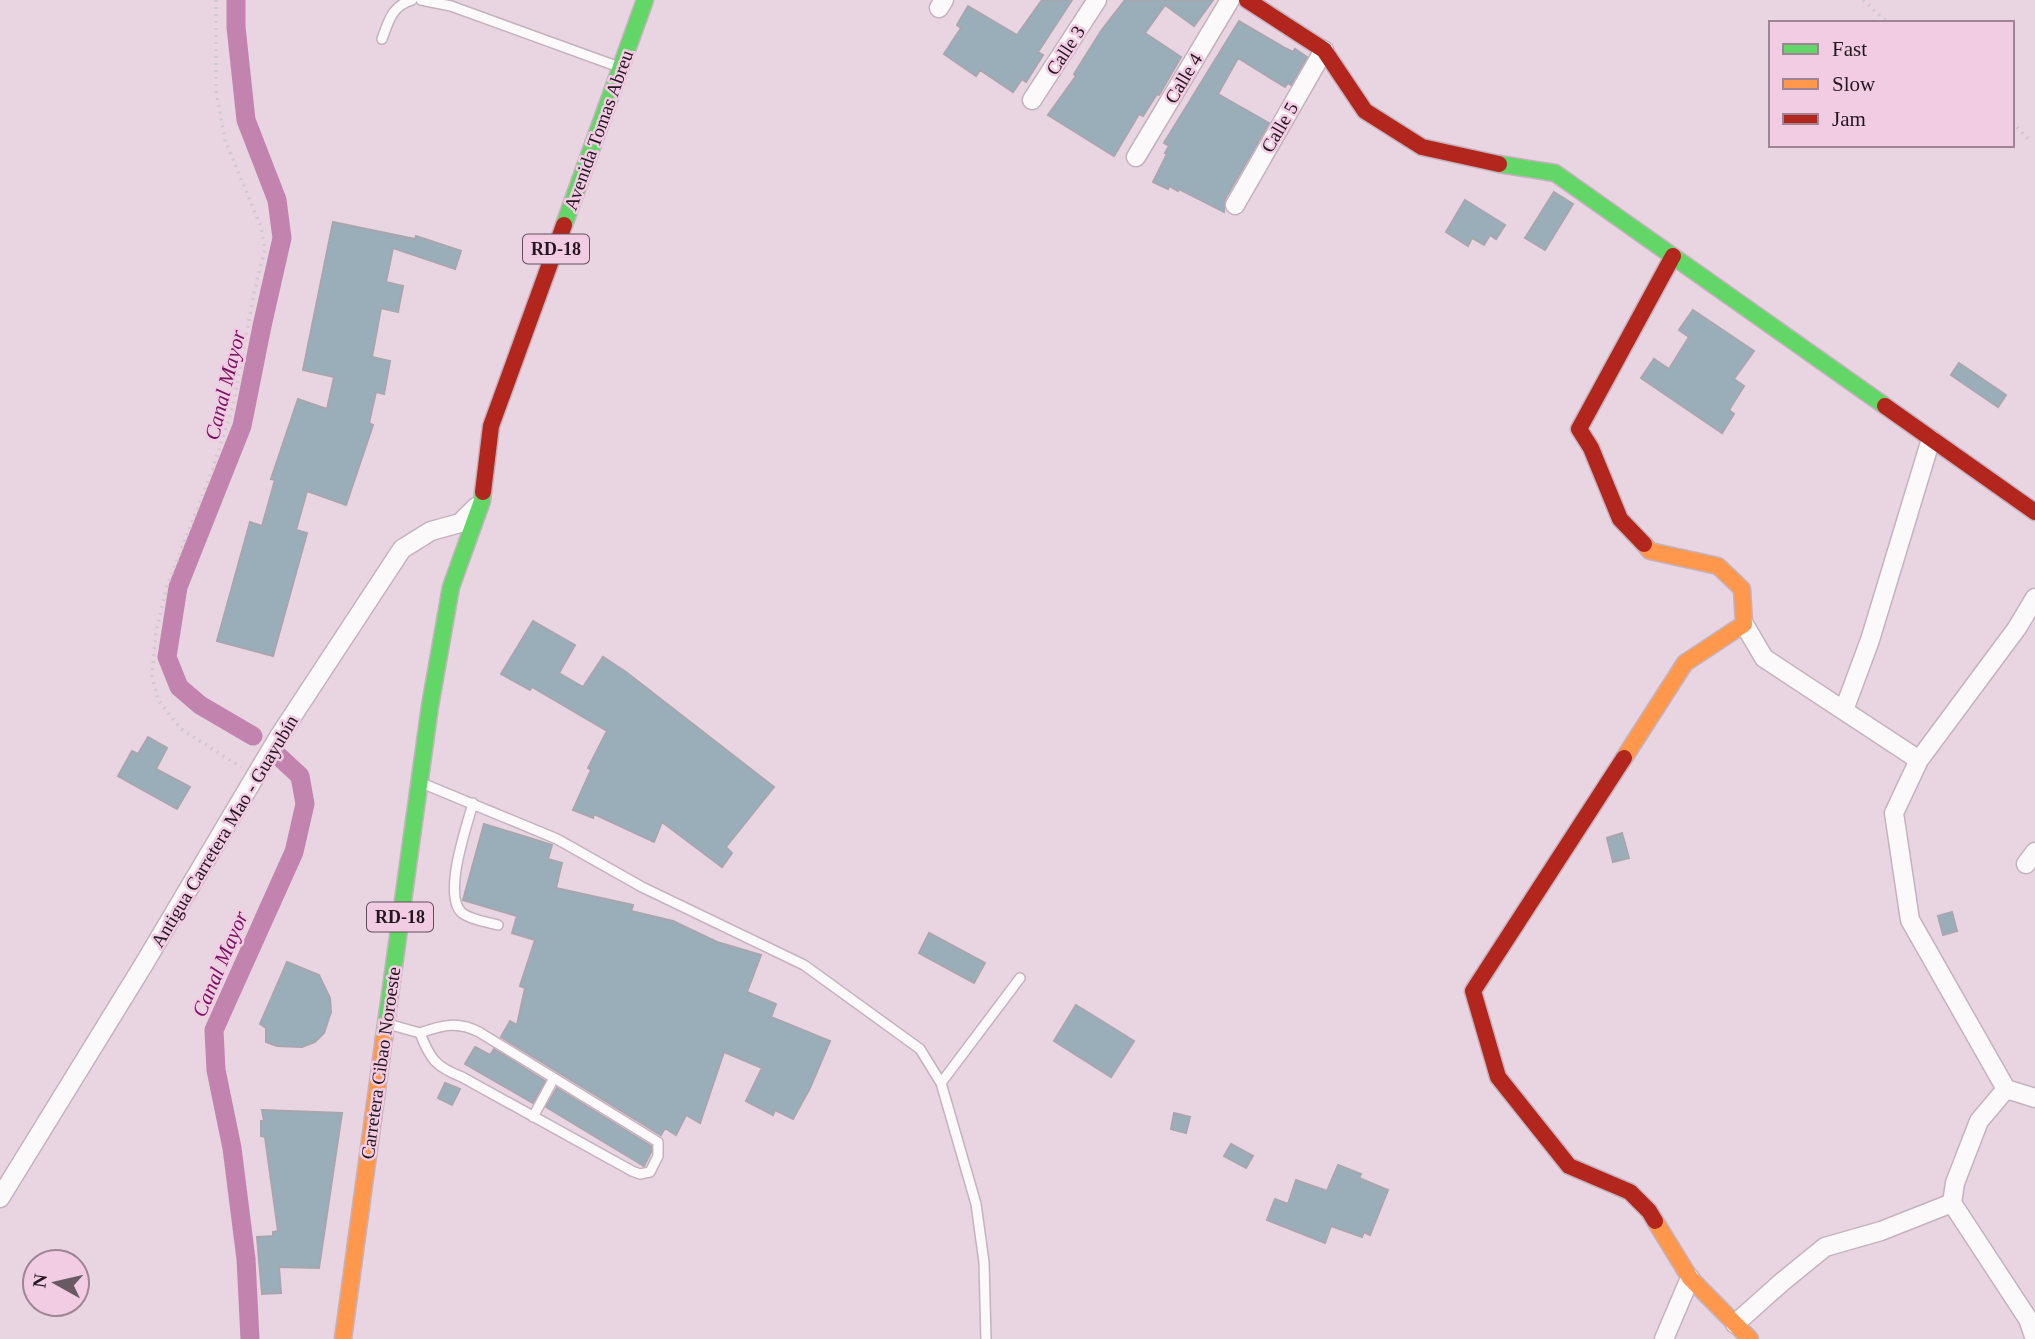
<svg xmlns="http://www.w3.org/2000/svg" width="2035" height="1339" viewBox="0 0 2035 1339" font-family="'Times New Roman',serif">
	<rect width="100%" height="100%" fill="#e9d4e1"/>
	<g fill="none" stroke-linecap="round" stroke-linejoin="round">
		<!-- canal -->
		<path stroke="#c284af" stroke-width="19" d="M236 0V27L246 120 277 200 282 238 262 326 242 426 178 587 167 657 179 687 200 705 253 736
			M250 1339 246 1259 232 1148 216 1070 214 1030 294 852 305 804 300 776 273 751"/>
	</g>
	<!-- building -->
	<path fill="#9aaeba" stroke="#a7a6ae" stroke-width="2" d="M1042 0H1072L1038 52 1043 55 1026 82 1022 79 1013 92 980 70 976 76 944 54 961 28 957 25 968 6 1017 35Z
		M1125 0H1213L1194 26 1165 5 1145 33 1181 57 1159 95 1157 94 1143 116 1139 114 1114 156 1048 115 1076 76 1074 74 1101 31Z
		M1239 21 1285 48 1293 52 1295 49 1307 57 1291 85 1288 83 1285 87 1238 58 1218 94 1269 123 1225 199 1224 212 1179 189 1178 191 1169 186 1168 189 1153 182 1167 154 1165 153 1169 146 1164 143Z
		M1554 192 1573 204 1545 250 1525 238Z
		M1465 200 1505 225 1496 239 1490 235 1484 245 1472 238 1468 246 1446 232Z
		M333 222 415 239 416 236 461 251 455 269 393 248 386 282 403 286 398 312 381 308 372 357 390 361 384 394 376 392 369 423 373 425 346 505 307 491 296 530 307 533 273 656 217 641 250 522 262 526 275 480 271 479 298 399 327 409 334 377 303 370Z
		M1693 310 1754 351 1734 379 1744 386 1729 410 1734 414 1722 433 1641 378 1654 359 1669 369 1689 337 1679 330Z
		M1959 363 2006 395 1998 407 1951 375Z
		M533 621 575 645 559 673 583 687 603 657 626 672 774 787 726 847 732 853 722 867 662 822 654 842 594 814 593 818 573 810 591 770 588 768 607 731 532 687 530 690 501 674Z
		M148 737 167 748 156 769 190 787 177 809 118 776 132 751 138 754Z
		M484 824 552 845 548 859 562 863 556 888 633 905 631 911 673 921 717 942 761 955 747 992 776 1004 771 1017 830 1041 810 1088 793 1119 775 1110 773 1115 746 1101 762 1068 724 1052 700 1123 686 1115 676 1135 665 1128 661 1135 501 1037 510 1021 517 1025 525 988 520 986 535 940 512 933 517 916 463 900Z
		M1622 833 1629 858 1613 862 1607 838Z
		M1952 912 1957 931 1943 935 1938 916Z
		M929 933 985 963 974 983 919 953Z
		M287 962 319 975 330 998 331 1012 324 1033 315 1042 302 1047 277 1046 266 1042V1028L260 1024Z
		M1076 1005 1134 1041 1111 1077 1054 1041Z
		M475 1047 490 1055 494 1049 545 1081 533 1103 465 1064Z
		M445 1083 460 1089 452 1105 438 1098Z
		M557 1088 651 1146V1152L644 1166 546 1107Z
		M262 1110 342 1113 319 1268 279 1267 281 1293 262 1294 257 1237 273 1236V1232L278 1231 265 1137 261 1136V1121H264Z
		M1174 1113 1190 1117 1186 1133 1171 1129Z
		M1231 1144 1253 1156 1246 1168 1224 1156Z
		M1338 1165 1361 1174 1359 1178 1388 1190 1370 1235 1364 1232 1362 1237 1331 1226 1325 1243 1267 1220 1275 1199 1288 1204 1296 1180 1327 1191Z"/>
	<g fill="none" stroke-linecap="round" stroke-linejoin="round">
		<!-- lane casing -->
		<g stroke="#c4b3bd" stroke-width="12">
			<path id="lane" d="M421 0 451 6 619 67
				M382 39C389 20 392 6 412 0
				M424 784 557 839 642 887 804 965 920 1049 941 1083 976 1204 984 1262 986 1339
				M473 803C467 826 442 895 462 913 471 920 487 922 498 925
				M388 1024 420 1033C430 1059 436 1067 462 1077L632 1171 640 1174 650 1172 658 1156V1142L479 1032C458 1021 442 1025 420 1033
				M941 1083 1020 978
				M533 1117 554 1078"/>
		</g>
		<!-- street casing -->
		<g stroke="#c4b3bd" stroke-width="21">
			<path id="street" d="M939 8 944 0
				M1032 100 1097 0
				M1136 157 1230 0
				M1235 205 1324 50
				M2035 598 2017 628 1919 760 1894 813 1910 920 2006 1089 2035 1098
				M1744 624 1764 658 1919 760
				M1844 710 1870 640 1931 439
				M2026 864 2035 852
				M2006 1089 1979 1121 1955 1183 1952 1203 2028 1319 2035 1339
				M0 1198 144 964 278 738 402 549 431 531 460 523 476 507
				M1735 1324 1782 1282 1825 1247 1881 1231 1952 1203
				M1664 1339 1690 1278"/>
		</g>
		<!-- fast casing -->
		<g stroke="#c4b3bd" stroke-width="19">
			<path id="fast" d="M1499 164 1555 173 1885 406
				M564 225 645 0
				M384 1038 430 706 451 587 482 501 483 492"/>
		</g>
		<!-- slow casing -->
		<g stroke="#c4b3bd" stroke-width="19">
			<path id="slow" d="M1624 758 1685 663 1744 624 1742 589 1718 566 1650 551 1644 544
				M1655 1221 1690 1278 1750 1339
				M343 1339 384 1038"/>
		</g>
		<!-- jam casing -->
		<g stroke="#c4b3bd" stroke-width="19">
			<path id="jam" d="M1247 0 1324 50 1365 111 1422 147 1499 164
				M1885 406 2035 512
				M483 492 491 426 564 225
				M1644 544 1620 519 1591 448 1579 429 1673 256
				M1624 758 1473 991 1498 1077 1569 1166 1630 1192 1649 1211 1655 1221"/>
		</g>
		<!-- path -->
		<path stroke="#d0cacd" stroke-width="3.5" stroke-dasharray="2 5" stroke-linecap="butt" d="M216 0V91L225 140 261 227 265 249 255 288 233 406 212 471 167 586 156 632 152 676 158 700 181 729 241 767
			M1863 0 1888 23
			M2012 122 2030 141"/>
		<!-- lane -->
		<use href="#lane" stroke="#fcf9fa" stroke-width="9"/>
		<!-- street -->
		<use href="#street" stroke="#fcf9fa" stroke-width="18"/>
		<!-- fast -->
		<use href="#fast" stroke="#63d668" stroke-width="16"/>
		<!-- slow -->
		<use href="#slow" stroke="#ff974d" stroke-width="16"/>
		<!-- jam -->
		<use href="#jam" stroke="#b3261e" stroke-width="16"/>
	</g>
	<g text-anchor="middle" stroke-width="5" stroke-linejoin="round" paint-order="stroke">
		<!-- shield labels -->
		<g fill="#f1cce3" stroke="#624d5a" stroke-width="2">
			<rect x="523" y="234.5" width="66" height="29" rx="5"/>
			<rect x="367" y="902.5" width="66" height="29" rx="5"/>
		</g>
		<g font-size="18" font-weight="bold" fill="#24171f">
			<text x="556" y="255">RD-18</text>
			<text x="400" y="923">RD-18</text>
		</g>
		<!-- street labels -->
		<g font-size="19" fill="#24171f" stroke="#f1cce3">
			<text transform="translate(1065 50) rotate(-57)" y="7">Calle 3</text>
			<text transform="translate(1183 78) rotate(-59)" y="7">Calle 4</text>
			<text transform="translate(1279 127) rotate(-60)" y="7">Calle 5</text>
			<text transform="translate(598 130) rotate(-70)" y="7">Avenida Tomas Abreu</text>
			<text transform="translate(224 831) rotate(-59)" y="7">Antigua Carretera Mao - Guayubín</text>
			<text transform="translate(380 1063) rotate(-82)" y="7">Carretera Cibao Noroeste</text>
		</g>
		<!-- water labels -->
		<g font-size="21" font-style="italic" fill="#77135f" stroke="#f1cce3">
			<text transform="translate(225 385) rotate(-76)" y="7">Canal Mayor</text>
			<text transform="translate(220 964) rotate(-67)" y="7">Canal Mayor</text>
		</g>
	</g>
	<!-- legend -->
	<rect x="1769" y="21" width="245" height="126" fill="#f1cce3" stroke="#9f8495" stroke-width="2"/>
	<rect x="1783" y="44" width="35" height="10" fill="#63d668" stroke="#9f8495" stroke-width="2"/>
	<text x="1832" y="56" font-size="21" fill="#24171f">Fast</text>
	<rect x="1783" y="79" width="35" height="10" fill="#ff974d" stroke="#9f8495" stroke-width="2"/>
	<text x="1832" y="91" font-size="21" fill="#24171f">Slow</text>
	<rect x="1783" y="114" width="35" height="10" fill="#b3261e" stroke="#9f8495" stroke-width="2"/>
	<text x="1832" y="126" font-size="21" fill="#24171f">Jam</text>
	<!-- north arrow -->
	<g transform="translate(56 1283) rotate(278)"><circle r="33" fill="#f1cce3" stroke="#9f8495" stroke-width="2"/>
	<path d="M0-5L12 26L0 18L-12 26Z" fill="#695963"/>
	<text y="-10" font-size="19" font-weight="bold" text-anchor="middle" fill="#24171f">N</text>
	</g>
</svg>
